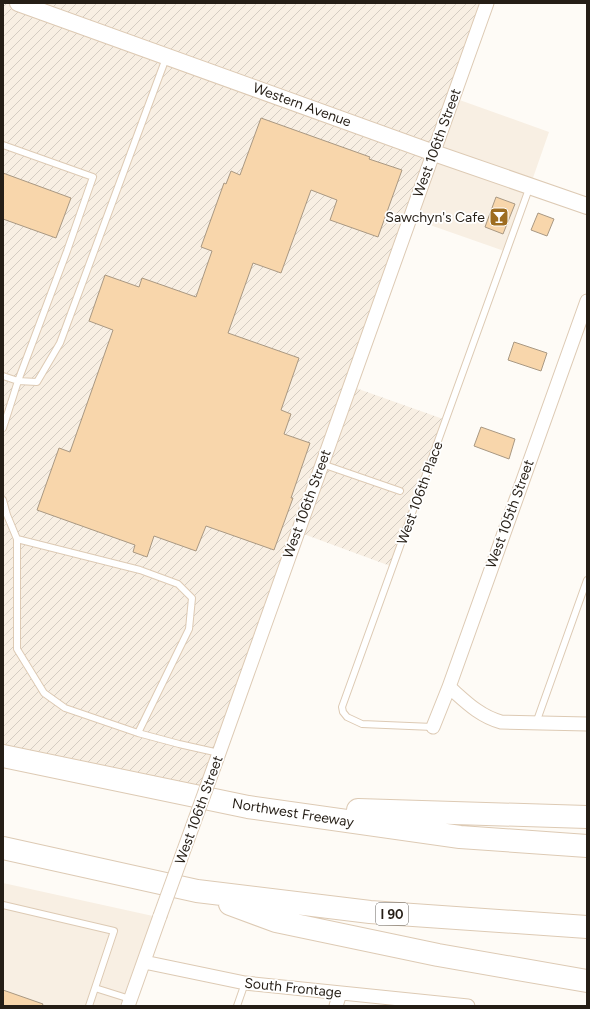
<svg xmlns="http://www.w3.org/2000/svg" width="590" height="1009" font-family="Figtree,sans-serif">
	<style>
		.built { fill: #f8efe3 }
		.industrial { fill: url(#industrial-furrows) }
		.building { fill: #f8d6ab; stroke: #a99882 }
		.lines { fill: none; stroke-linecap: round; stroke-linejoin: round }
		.service-casing { stroke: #ddcab4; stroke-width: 8 }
		.minor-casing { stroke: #ddcab4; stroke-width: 15 }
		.tertiary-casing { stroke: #ddcab4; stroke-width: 18 }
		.motorway-casing { stroke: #ddcab4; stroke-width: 24 }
		.service { stroke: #fff; stroke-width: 6 }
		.minor { stroke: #fff; stroke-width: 13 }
		.tertiary { stroke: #fff; stroke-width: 16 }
		.motorway { stroke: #fff; stroke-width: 22 }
		.minor-bridge-casing { stroke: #ddcab4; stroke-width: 15; stroke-linecap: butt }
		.minor-bridge { stroke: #fff; stroke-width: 13 }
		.labels { text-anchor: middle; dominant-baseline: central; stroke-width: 3.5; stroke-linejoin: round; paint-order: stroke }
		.shield { fill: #fff; stroke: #66625c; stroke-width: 1 }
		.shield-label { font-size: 13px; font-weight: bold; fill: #251e16 }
		.street-label { font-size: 14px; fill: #251e16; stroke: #fff }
		.poi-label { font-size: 14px; fill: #251e16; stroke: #fff; text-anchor: end }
	</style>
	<defs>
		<pattern id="industrial-furrows" width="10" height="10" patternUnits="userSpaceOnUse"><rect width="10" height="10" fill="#f8efe3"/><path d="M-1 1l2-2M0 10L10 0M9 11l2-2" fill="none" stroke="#d4ccc2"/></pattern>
	</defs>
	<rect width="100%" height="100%" fill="#fefbf6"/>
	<path class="built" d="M454,98L549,132L507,252L410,218Z
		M3,883L153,916L120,1006H3Z"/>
	<path class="industrial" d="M3,3H487L350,386L446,420L393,567L298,532L205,794L3,754Z"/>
	<path class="building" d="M261,118L370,157L369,159L402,170L378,237L330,220L337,200L311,190L281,273L253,263L228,333L299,358L281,410L291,414L284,434L310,443L291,498H293L274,550L206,526L196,551L154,536L147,557L133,552L135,545L37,510L59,448L70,452L113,330L89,321L105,275L139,287L142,278L196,297L212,251L201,247L224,183L226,184L231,171L240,175Z
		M3,173L71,198L56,238L3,219Z
		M496,197L515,204L503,234L485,227Z
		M538,213L554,219L547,236L531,230Z
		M514,342L547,353L541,371L508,360Z
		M481,427L515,439L509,459L474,446Z
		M3,990L43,1004L42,1006H3Z"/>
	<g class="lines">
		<g class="service-casing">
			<path id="service" d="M3,145L93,177L67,251L18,381L3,376
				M3,428L18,381L37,382L60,343L166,58
				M322,464L400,491
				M3,500L7,515L17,539V649L44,693L65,708L138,733L179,744L219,753
				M17,539L140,570L178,584L192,598L189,629L138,733
				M536,723L587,580
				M433,727L362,724L347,717L343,712L342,707L530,186
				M3,905L114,931L95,988L130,999
				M89,1006L95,988
				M237,1006L245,983"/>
		</g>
		<g class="minor-casing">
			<path id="minor" d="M449,687C465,701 479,716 501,722L587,724
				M433,727L449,687L587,301
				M214,767L487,3
				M144,962L245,983L468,1006
				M128,1006L160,916
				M336,1006L340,993"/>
		</g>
		<g class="tertiary-casing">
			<path id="tertiary" d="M18,3L434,153L587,206"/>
		</g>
		<g class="motorway-casing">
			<path id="motorway" d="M3,756L248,807L460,837L587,846
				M358,810L587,817
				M3,848L197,891L370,912L587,927
				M230,904L276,921L438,955L587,981"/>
		</g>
		<use href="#service" class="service"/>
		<use href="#minor" class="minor"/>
		<use href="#tertiary" class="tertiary"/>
		<use href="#motorway" class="motorway"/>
		<g class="minor-bridge-casing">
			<path id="minor-bridge" d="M160,916L214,767"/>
		</g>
		<use href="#minor-bridge" class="minor-bridge"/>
	</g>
	<defs>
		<g id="bar-square" transform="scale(1)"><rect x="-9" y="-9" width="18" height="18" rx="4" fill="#9e6d21" stroke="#fff"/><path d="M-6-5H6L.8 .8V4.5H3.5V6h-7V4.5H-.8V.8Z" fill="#fff"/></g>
	</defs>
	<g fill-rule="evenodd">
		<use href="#bar-square" x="499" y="217"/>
	</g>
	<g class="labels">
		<rect class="shield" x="376" y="903" width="32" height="22" rx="3"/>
		<g class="shield-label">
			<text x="392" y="914">I 90</text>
		</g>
		<g class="street-label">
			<text transform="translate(302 105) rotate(20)">Western Avenue</text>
			<text transform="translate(437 143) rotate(-70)">West 106th Street</text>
			<text transform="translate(420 493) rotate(-70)">West 106th Place</text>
			<text transform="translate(307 504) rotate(-70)">West 106th Street</text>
			<text transform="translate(510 514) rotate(-70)">West 105th Street</text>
			<text transform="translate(199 810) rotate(-70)">West 106th Street</text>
			<text transform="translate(293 813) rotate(9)">Northwest Freeway</text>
			<text transform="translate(293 988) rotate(6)">South Frontage</text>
		</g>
		<g class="poi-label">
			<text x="485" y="217">Sawchyn's Cafe</text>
		</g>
	</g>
	<rect width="590" height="1009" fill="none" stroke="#251e16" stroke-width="8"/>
</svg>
